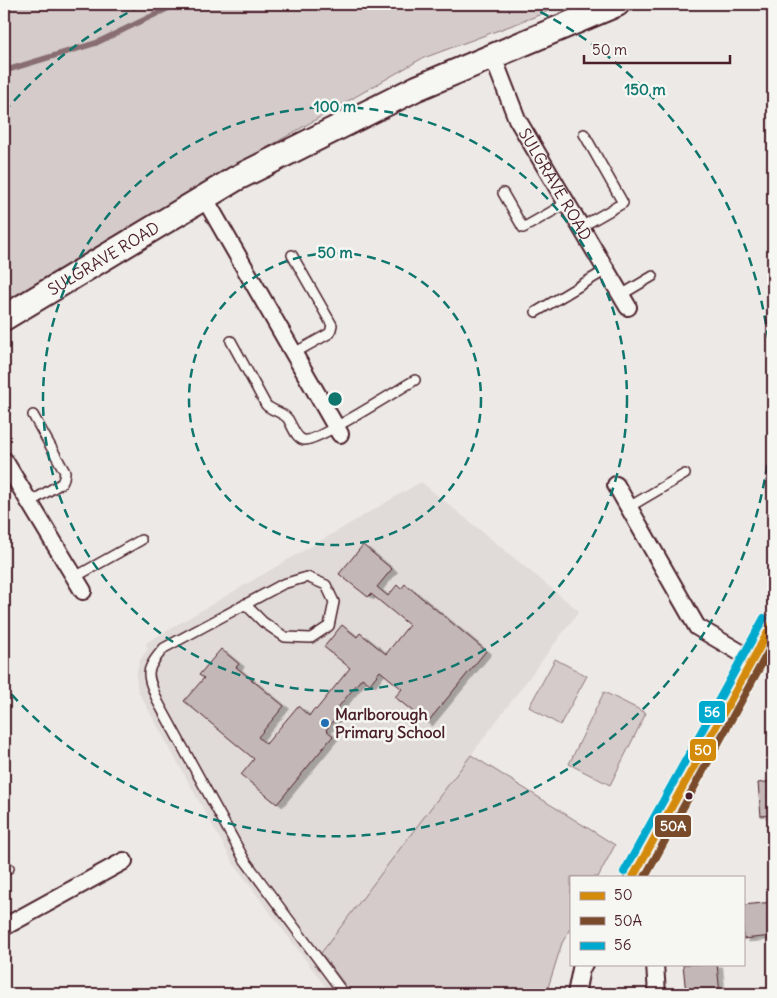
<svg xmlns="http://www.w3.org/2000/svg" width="777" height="998" font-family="Delius,sans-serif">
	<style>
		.built { fill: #e0dad8 }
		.green { fill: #d4cbca; stroke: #8f757a }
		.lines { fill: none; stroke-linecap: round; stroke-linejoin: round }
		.stream { stroke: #886e73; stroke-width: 5.5 }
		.building { fill: #c4b7b7; stroke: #4a1f2b; filter: url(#shadow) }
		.lane-casing { stroke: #4a1f2b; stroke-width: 12 }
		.street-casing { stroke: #4a1f2b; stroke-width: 20 }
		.secondary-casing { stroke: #4a1f2b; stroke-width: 28 }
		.lane { stroke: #f6f6f2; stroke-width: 9 }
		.street { stroke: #f6f6f2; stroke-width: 16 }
		.secondary { stroke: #f6f6f2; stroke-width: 24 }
		.bus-1-casing { stroke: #f6f6f2; stroke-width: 11 }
		.bus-2-casing { stroke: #f6f6f2; stroke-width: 11 }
		.bus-3-casing { stroke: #f6f6f2; stroke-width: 11 }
		.bus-1 { stroke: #d48b09; stroke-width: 8 }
		.bus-2 { stroke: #7a4b2a; stroke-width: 8 }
		.bus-3 { stroke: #00a9ce; stroke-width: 8 }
		.ring { fill: none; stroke: #0f766e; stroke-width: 2.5; stroke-dasharray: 9 6 }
		.poi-dot { fill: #1f6fb2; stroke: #f6f6f2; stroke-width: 2 }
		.bus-dot { fill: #4a1f2b; stroke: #f6f6f2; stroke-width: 2 }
		.labels { text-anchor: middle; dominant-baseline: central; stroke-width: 5; stroke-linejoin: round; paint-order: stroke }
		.street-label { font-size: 16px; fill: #4a1f2b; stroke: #f6f6f2 }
		.poi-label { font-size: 16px; font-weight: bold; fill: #4a1f2b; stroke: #f6f6f2; text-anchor: start }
		.centre { fill: #0f766e; stroke: #f6f6f2; stroke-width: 2.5 }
		.ring-label { font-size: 15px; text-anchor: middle; font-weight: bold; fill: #0f766e; stroke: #f6f6f2; stroke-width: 5; stroke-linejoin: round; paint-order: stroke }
		.line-badge { stroke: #f6f6f2; stroke-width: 2 }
		.badge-label { font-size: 14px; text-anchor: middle; font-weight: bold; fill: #fff }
	</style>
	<defs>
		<filter id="shadow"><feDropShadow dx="5.5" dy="3" stdDeviation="0" flood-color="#0004"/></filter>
	</defs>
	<rect width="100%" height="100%" fill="#ece9e6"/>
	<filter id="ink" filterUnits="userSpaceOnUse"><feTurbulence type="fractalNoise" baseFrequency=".02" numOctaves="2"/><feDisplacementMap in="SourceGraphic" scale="10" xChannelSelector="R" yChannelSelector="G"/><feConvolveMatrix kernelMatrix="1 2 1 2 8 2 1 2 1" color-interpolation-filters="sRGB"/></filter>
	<g filter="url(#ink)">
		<path class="built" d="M421,482L579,611L471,755L615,845L598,877H571V927L562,943L546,994H331L234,864L138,691L136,675L140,660L148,649L146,643Z"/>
		<path class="green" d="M4,4H565L534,17L421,59L136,223L4,302Z
			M555,659L587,676L560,725L529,707Z
			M604,692L646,713L610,785L569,764Z
			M471,755L615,845L598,877H571V927L562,943L546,994H352L321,953Z"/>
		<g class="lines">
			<path class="stream" d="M4,71L96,43L177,4"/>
		</g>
		<path class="building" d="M363,545L392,569L377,587L388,596L397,585L401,589L405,584L486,651L427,723L395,697L402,689L380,671L370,684L362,678L336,710L339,713L326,730L333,736L277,804L241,775L254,759L184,701L204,678L199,675L221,649L239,664L236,667L284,706L258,737L266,744L298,706L309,716L314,709L316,710L350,668L324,647L342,625L357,637L360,633L386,654L409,625L371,594L368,597L339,574Z
			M773,781V815L761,816L758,783Z
			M773,902V936L743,939V905Z
			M683,964H717L720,994H686Z"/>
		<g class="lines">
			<g class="lane-casing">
				<path id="lane" d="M503,193L523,228L567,203
					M581,227L623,203L584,134
					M292,255L332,325L330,333L294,353
					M621,295L653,276
					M536,312L606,270
					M231,341L266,405C272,411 283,412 288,419C292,425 296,439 304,440C315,443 399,389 415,380
					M30,502L62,483L64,478L65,472L33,415
					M629,507L685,474
					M75,577L141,540
					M245,604L263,622L285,637L311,638L329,626L334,602L326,585L307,577L283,584L164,648C143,672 147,674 158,702L244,859L344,994
					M4,870L9,868"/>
			</g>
			<g class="street-casing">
				<g id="street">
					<path id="s1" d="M493,57L517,119L628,307"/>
					<path d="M204,197L340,434"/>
					<path d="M4,460L83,591"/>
					<path d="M616,485L697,627L753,660"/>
					<path d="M633,877L773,623"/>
					<path d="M4,927L124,861"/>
					<path d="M655,964L657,994"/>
					<path d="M576,994L581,969L584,964"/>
				</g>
			</g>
			<g class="secondary-casing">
				<g id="secondary">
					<path id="s2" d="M4,318L235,179L417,88L617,4"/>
				</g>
			</g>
			<use href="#lane" class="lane"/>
			<use href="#street" class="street"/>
			<use href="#secondary" class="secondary"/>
			<g class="bus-1-casing">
				<path id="bus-1" d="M633,877L773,623"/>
			</g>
			<g class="bus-2-casing">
				<path id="bus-2" d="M645,877L773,643"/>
			</g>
			<g class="bus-3-casing">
				<path id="bus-3" d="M624,872L764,618"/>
			</g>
			<use href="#bus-1" class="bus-1"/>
			<use href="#bus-2" class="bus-2"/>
			<use href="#bus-3" class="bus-3"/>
		</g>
	</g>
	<g class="ring">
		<circle cx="335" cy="399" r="146"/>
		<circle cx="335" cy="399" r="292"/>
		<path d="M4 112A438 438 0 0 1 143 5M527 5A438 438 0 1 1 4 686"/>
	</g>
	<circle class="poi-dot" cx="325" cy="723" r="5"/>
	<circle class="bus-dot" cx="689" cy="796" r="4.5"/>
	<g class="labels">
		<g class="street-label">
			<text stroke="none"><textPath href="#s1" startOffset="142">SULGRAVE ROAD</textPath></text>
			<text stroke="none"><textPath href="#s2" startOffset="116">SULGRAVE ROAD</textPath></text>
		</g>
		<g class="poi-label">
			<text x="335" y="714">Marlborough<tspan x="335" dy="18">Primary School</tspan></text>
		</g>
	</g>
	<circle cx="335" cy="399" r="8" class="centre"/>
	<g class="ring-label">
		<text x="645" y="95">150 m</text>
		<text x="335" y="112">100 m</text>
		<text x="335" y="258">50 m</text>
	</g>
	<g class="line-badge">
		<rect x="698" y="700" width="28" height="24" rx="5" fill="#00a9ce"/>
		<rect x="689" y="738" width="28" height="24" rx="5" fill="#d48b09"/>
		<rect x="654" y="814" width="38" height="24" rx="5" fill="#7a4b2a"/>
	</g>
	<g class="badge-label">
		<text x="712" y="717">56</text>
		<text x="703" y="755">50</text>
		<text x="673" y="831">50A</text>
	</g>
	<rect width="777" height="998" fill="none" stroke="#f6f6f2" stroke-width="20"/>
	<rect x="10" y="10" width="757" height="978" fill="none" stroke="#4a1f2b" stroke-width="2" filter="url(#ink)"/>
	<rect x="570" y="876" width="175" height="90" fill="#f6f6f2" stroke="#b1a0a2"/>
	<rect x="580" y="892" width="25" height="8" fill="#d48b09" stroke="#b1a0a2"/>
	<text x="614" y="900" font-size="15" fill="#4a1f2b">50</text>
	<rect x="580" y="917" width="25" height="8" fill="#7a4b2a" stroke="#b1a0a2"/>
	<text x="614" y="926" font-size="15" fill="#4a1f2b">50A</text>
	<rect x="580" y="942" width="25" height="8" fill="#00a9ce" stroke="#b1a0a2"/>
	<text x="614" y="950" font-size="15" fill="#4a1f2b">56</text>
	<path d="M584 55v8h146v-8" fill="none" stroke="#4a1f2b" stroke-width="2.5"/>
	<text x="592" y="55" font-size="15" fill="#4a1f2b" stroke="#f6f6f2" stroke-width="4" paint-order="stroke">50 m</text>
</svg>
